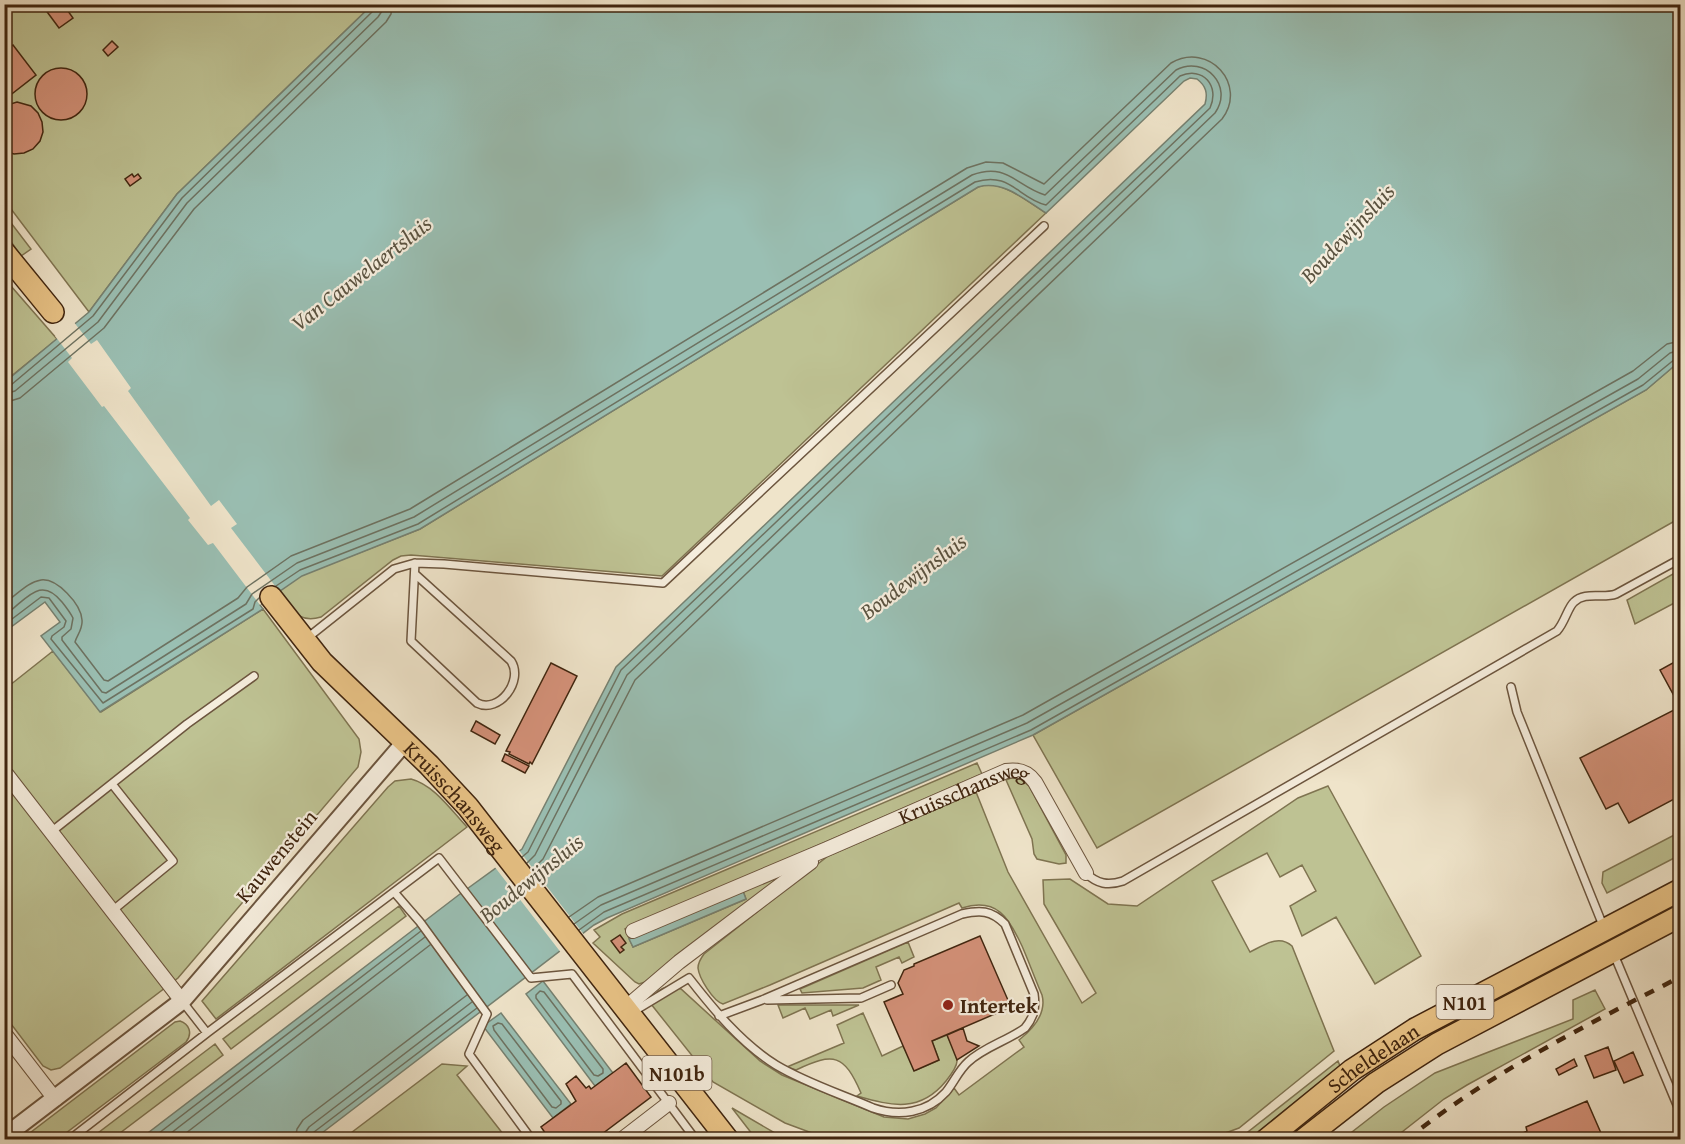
<svg xmlns="http://www.w3.org/2000/svg" width="1685" height="1144" font-family="'Gentium Book Plus',serif">
	<style>
		.green { fill: #bec293; stroke: #7f7451; stroke-width: 1.5 }
		.water { fill: #9abfb3; stroke: #768171; stroke-width: 1.5 }
		.pier { fill: #efe4ca }
		.lines { fill: none; stroke-linecap: round; stroke-linejoin: round }
		.shore { stroke: #6d7261; stroke-width: 1.5 }
		.building { fill: #d49179; stroke: #40250f; stroke-width: 1.5 }
		.service-casing { stroke: #6c553e; stroke-width: 10 }
		.minor-casing { stroke: #6c553e; stroke-width: 16 }
		.tertiary-casing { stroke: #6c553e; stroke-width: 20 }
		.primary-casing { stroke: #40250f; stroke-width: 24 }
		.service { stroke: #f5eddd; stroke-width: 7 }
		.minor { stroke: #f5eddd; stroke-width: 14 }
		.tertiary { stroke: #f5eddd; stroke-width: 16 }
		.primary { stroke: #e8c285; stroke-width: 21 }
		.rail { stroke: #40250f; stroke-width: 4.5; stroke-dasharray: 10 10; stroke-linecap: butt }
		.poi-dot { fill: #8f2418; stroke: #f5eddd; stroke-width: 2 }
		.labels { text-anchor: middle; dominant-baseline: central; stroke-width: 4.5; stroke-linejoin: round; paint-order: stroke }
		.shield { fill: #f5eddd; stroke: #76614d; stroke-width: 1.5 }
		.shield-label { font-size: 20px; font-weight: bold; fill: #40250f }
		.street-label { font-size: 21px; fill: #40250f; stroke: #f5eddd }
		.poi-label { font-size: 21px; font-weight: bold; fill: #40250f; stroke: #f5eddd; text-anchor: start }
		.water-label { font-size: 22px; font-style: italic; fill: #5b5340; stroke: #f5eddd }
	</style>
	<rect width="100%" height="100%" fill="#efe4ca"/>
	<filter id="stains"><feTurbulence type="fractalNoise" baseFrequency=".00333" numOctaves="4"/><feColorMatrix values="0 0 0 0 .2 0 0 0 0 .09 0 0 0 0 .02 0 0 0 .5 -.17"/></filter>
	<radialGradient id="worn" r=".72"><stop offset=".6" stop-color="#630" stop-opacity="0"/><stop offset="1" stop-color="#630" stop-opacity=".3"/></radialGradient>
	<path class="green" d="M4,5H372L177,194L89,312L5,201Z
		M988,184C1009,186 1028,202 1046,213L662,576L411,555L401,556L393,560L321,617C297,624 292,608 278,592L302,575L420,529L978,187Z
		M5,215L31,249L21,256L5,233Z
		M4,278L57,339L4,382Z
		M1680,361V518L1097,848L1033,735L1646,390Z
		M1680,570V600L1635,624L1627,600Z
		M263,609L359,739L361,752L358,767L178,978L60,1068L51,1070L43,1066L5,1016V689L53,651L101,712Z
		M977,763L982,774L625,929L633,947L746,899L743,891L773,878L774,882L645,982L639,984L635,982L593,943L600,937L594,930L622,914Z
		M1011,778H1019L1029,786L1066,855V863L1059,864L1037,859L1034,854L1032,839L1006,780Z
		M411,779C434,785 451,810 467,827L216,1019L202,1001L388,787L395,781Z
		M1328,786L1421,956L1375,984L1336,917L1302,936L1290,906L1316,891L1302,865L1280,877L1267,853L1212,881L1250,952C1264,945 1279,934 1292,946L1334,1051L1239,1128L1209,1139H828L785,1123L713,1082L651,1004C654,989 668,983 681,989L760,1061L782,1075L884,1117L908,1119L925,1114L936,1108L954,1088L959,1095L1024,1047L1019,1040C1033,1029 1047,1014 1042,995C1035,979 1029,962 1022,946C1009,918 997,897 962,908L959,903L770,985L723,1004C713,1001 699,978 698,968C698,963 701,958 704,954L828,856L976,792L1008,872L1082,1003L1096,993L1044,904L1043,880L1070,879L1108,904L1137,906L1298,798Z
		M1680,832V855L1607,893L1602,883L1603,872Z
		M399,906L406,916L231,1049L223,1039Z
		M908,942L914,957L902,963L899,957L876,967L881,980L863,988L802,993L800,989Z
		M1595,990L1605,1009L1467,1085L1444,1099L1393,1139H1343L1384,1107L1435,1073L1573,1019V1000Z
		M778,1005H859L833,1016L831,1010L810,1019L805,1008L783,1018Z
		M863,1013L882,1056L903,1046L916,1070L939,1060L932,1041L947,1035C950,1042 957,1053 957,1061C957,1067 950,1076 946,1081C920,1113 892,1106 857,1096L861,1093C844,1054 834,1052 796,1070L787,1067L844,1043L837,1025Z
		M180,1021C189,1024 193,1033 186,1042L58,1139H22L175,1022Z
		M215,1044L223,1055L112,1139H90Z
		M1338,1061L1340,1066L1249,1139H1239Z
		M442,1064L467,1066L457,1075L507,1139H343Z
		M732,1108L780,1136L788,1139H756Z"/>
	<path class="water" d="M372,5H1680V361L1646,390L1033,735L607,918L594,925L314,1139H140L460,894L522,849L616,667L1205,104C1208,93 1206,86 1197,79L1190,78L1184,81L1046,213C1025,200 1004,180 978,187L420,529L302,576L260,605L263,609L100,712L41,636L60,622L45,602L11,627L10,624L5,628V382L89,312L177,194Z
		M743,891L746,899L633,947L629,939Z
		M543,981L613,1073L595,1086L526,994Z
		M501,1013L571,1104L553,1118L483,1026Z"/>
	<path class="pier" d="M73,321L91,344L97,340L131,388L128,391L211,506L219,500L237,524L231,528L279,591L260,605L213,543L208,545L188,520L190,518L104,406L102,407L68,362L72,358L55,336Z
		M518,849L585,936L562,954L494,866Z"/>
	<g class="lines">
		<path class="shore" d="M4,386L11,385L93,316L182,198L373,11L375,4
			M4,394L15,391L98,322L187,203L378,17L382,11L383,4
			M4,403L20,398L104,328L194,209L386,22L391,14L392,4
			M276,586L300,570L418,524L975,182C1010,171 1018,198 1046,205L1180,76C1203,66 1220,86 1210,108L621,670L528,852L522,857
			M4,603C16,596 27,582 41,580C57,578 81,604 82,620C83,629 77,635 75,642L104,680L108,681L238,598L247,587L291,556L410,509L967,168L986,162L1003,163L1044,184L1171,63C1209,41 1248,85 1222,119L635,680L543,859L532,870
			M4,612L10,611C29,596 42,577 62,602C66,607 70,612 73,618L71,629L62,637V640L102,692L106,693L246,604L252,594L297,563L414,517L972,175C1007,162 1016,186 1045,195L1176,70C1205,55 1234,86 1215,113L627,675L535,855L527,863
			M4,621L12,619L41,597L49,598L66,621L64,627L52,636L51,639L103,703L253,609L255,602L259,598
			M569,917L598,897L1023,715L1633,371L1667,344L1680,341
			M574,924L601,905L1027,723L1638,379L1670,353L1680,350
			M579,930L604,912L1031,730L1643,385L1675,359L1680,357
			M540,991L544,992L603,1069V1073L598,1076L594,1075L536,998V995Z
			M498,1023L502,1024L561,1101V1104L556,1108L552,1107L494,1030L493,1026Z
			M150,1140L421,931
			M162,1140L425,937
			M177,1140L430,945
			M295,1140L297,1129L303,1120L467,995
			M304,1140L305,1133L309,1127L472,1002
			M312,1140L314,1132L477,1008"/>
	</g>
	<path class="building" d="M51,4H63L73,18L59,28L45,9Z
		M112,41L118,47L108,56L103,50Z
		M13,45L36,75L4,100V51Z
		M35 94a26 26 0 1 1 52 0a26 26 0 1 1-52 0Z
		M17,102L31,106L38,113L42,122L43,132L40,141L33,149L24,153L14,154L4,151V106Z
		M132,174L134,177L138,174L141,178L130,186L125,179Z
		M1680,659V787L1677,788L1680,796L1629,823L1618,803L1606,809L1580,758L1680,707L1660,670Z
		M551,663L577,676L532,764L530,762L529,764L509,754L510,752L506,751Z
		M476,721L500,735L495,744L471,731Z
		M505,754L529,766L525,773L502,761Z
		M620,935L626,943L621,947L624,950L620,953L611,941Z
		M980,936L1011,1007L932,1041L939,1060L914,1071L884,1002L903,994L898,983L904,970L914,966V964Z
		M963,1028L967,1041L979,1046L957,1060L947,1035Z
		M1608,1047L1616,1070L1594,1078L1585,1056Z
		M1633,1052L1643,1075L1624,1083L1614,1061Z
		M1574,1059L1577,1066L1559,1075L1556,1069Z
		M626,1063L651,1097L594,1140H550L541,1127L576,1101L566,1084L576,1076L586,1088L589,1086L591,1089Z
		M1587,1101L1604,1140H1508L1527,1131L1526,1127Z"/>
	<g class="lines">
		<g class="service-casing">
			<path id="service" d="M415,574L511,661C524,681 499,714 477,703L411,641L415,563
				M306,639L394,569L415,563L444,564L663,583L1044,226
				M1511,687L1517,712L1604,928
				M112,784L173,861L112,911
				M51,832L187,724L254,676
				M1086,873C1097,884 1108,886 1123,881L1557,631C1565,622 1568,607 1574,602C1585,591 1603,599 1616,594L1680,559
				M394,892L420,922L487,1014L469,1054L532,1140
				M1613,952L1680,1112
				M767,1000L861,998L891,985
				M182,1001L207,1033L439,858L531,978L572,974L696,1140
				M631,1013L689,978C714,1010 741,1043 776,1065C806,1083 841,1094 873,1108C899,1117 927,1113 946,1092C954,1082 959,1070 968,1062C984,1047 1007,1041 1025,1028C1034,1017 1036,1008 1034,994L1005,924C991,910 980,910 962,914L762,1000L719,1016
				M69,1140L207,1033"/>
		</g>
		<g class="minor-casing">
			<g id="minor">
				<path d="M4,662V671"/>
				<path d="M7,775L182,1001"/>
				<path id="s1" d="M633,931L827,849L1006,771C1018,769 1027,771 1035,782L1086,873"/>
				<path d="M624,1009L679,962L811,862"/>
				<path d="M4,1033L55,1099"/>
				<path d="M621,1140L669,1103"/>
			</g>
		</g>
		<g class="tertiary-casing">
			<path id="tertiary" d="M4,1137L182,1001L405,742"/>
		</g>
		<g class="primary-casing">
			<g id="primary">
				<path d="M4,252L53,312"/>
				<path id="s2" d="M271,597L322,662L429,765L468,807L728,1140"/>
				<path id="s3" d="M1266,1140L1352,1070L1415,1029L1680,890"/>
				<path d="M1303,1140L1376,1083L1437,1044L1680,916"/>
			</g>
		</g>
		<use href="#service" class="service"/>
		<use href="#minor" class="minor"/>
		<use href="#tertiary" class="tertiary"/>
		<use href="#primary" class="primary"/>
		<path class="rail" d="M1406,1140C1490,1073 1585,1026 1680,977"/>
	</g>
	<circle class="poi-dot" cx="948" cy="1005" r="6"/>
	<g class="labels">
		<g class="shield">
			<rect x="1436.5" y="985" width="57" height="34" rx="4.5"/>
			<rect x="642.5" y="1056" width="69" height="34" rx="4.5"/>
		</g>
		<g class="shield-label">
			<text x="1465" y="1002">N101</text>
			<text x="677" y="1073">N101b</text>
		</g>
		<g class="street-label">
			<text stroke="none"><textPath href="#s2" startOffset="272">Kruisschansweg</textPath></text>
			<text stroke="none"><textPath href="#s1" startOffset="360">Kruisschansweg</textPath></text>
			<text transform="translate(276 856) rotate(-50)">Kauwenstein</text>
			<text stroke="none"><textPath href="#s3" startOffset="135">Scheldelaan</textPath></text>
		</g>
		<g class="poi-label">
			<text x="960" y="1005">Intertek</text>
		</g>
		<g class="water-label">
			<text transform="translate(1347 233) rotate(-47)">Boudewijnsluis</text>
			<text transform="translate(361 273) rotate(-38)">Van Cauwelaertsluis</text>
			<text transform="translate(913 576) rotate(-37)">Boudewijnsluis</text>
			<text transform="translate(531 878) rotate(-39)">Boudewijnsluis</text>
		</g>
	</g>
	<rect width="1685" height="1144" fill="none" stroke="#efe4ca" stroke-width="24"/>
	<rect x="6" y="6" width="1673" height="1132" fill="none" stroke="#40250f" stroke-width="3"/>
	<rect x="12" y="12" width="1661" height="1120" fill="none" stroke="#40250f" stroke-width="1.5"/>
	<rect width="100%" height="100%" filter="url(#stains)"/>
	<rect width="100%" height="100%" fill="url(#worn)"/>
</svg>
